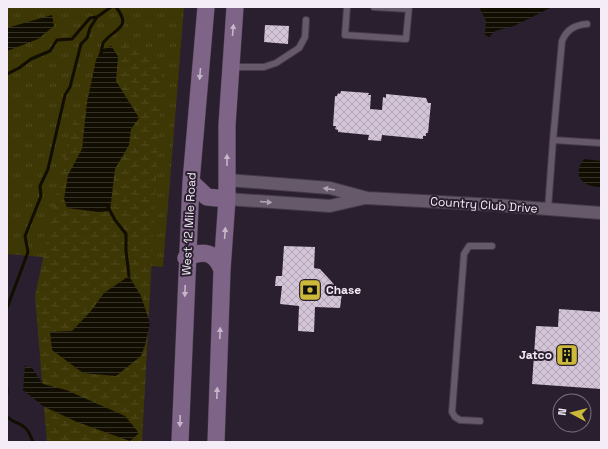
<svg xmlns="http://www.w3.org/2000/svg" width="608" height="449" font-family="'Space Grotesk',sans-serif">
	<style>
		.grass { fill: url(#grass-tufts) }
		.wetland { fill: url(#wetland-marsh) }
		.water { fill: url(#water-rules) }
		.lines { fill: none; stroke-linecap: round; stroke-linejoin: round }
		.stream { stroke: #110d00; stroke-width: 3 }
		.building { fill: url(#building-cross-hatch) }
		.lane-casing { stroke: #443b48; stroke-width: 8 }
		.street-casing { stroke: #443b48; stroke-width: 14 }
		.secondary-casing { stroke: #443b48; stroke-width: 18 }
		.lane { stroke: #66596a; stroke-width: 6 }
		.street { stroke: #66596a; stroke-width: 12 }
		.secondary { stroke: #7e6486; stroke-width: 17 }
		.oneway { fill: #c5b6ca }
		.oneway2 { fill: #ada3b0 }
		.labels { text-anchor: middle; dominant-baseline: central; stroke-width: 4; stroke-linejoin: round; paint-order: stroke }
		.street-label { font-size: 12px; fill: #f4edf7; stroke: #2a1f2e }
		.poi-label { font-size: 12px; font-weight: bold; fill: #f4edf7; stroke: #2a1f2e; text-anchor: start }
	</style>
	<defs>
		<pattern id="grass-tufts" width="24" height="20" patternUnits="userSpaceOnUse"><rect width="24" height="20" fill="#3d3605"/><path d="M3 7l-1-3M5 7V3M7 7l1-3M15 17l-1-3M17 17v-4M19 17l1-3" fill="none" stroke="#504a1e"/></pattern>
		<pattern id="wetland-marsh" width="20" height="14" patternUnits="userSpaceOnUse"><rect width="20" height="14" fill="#3d3605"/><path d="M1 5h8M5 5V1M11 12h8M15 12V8" fill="none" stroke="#504a1e"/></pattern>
		<pattern id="water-rules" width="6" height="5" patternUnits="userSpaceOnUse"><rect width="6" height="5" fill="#110d00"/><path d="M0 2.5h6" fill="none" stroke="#343126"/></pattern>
		<pattern id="building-cross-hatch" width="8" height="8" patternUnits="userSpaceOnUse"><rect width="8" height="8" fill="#d3c4d8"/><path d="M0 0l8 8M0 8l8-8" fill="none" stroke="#b0a5b4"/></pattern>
	</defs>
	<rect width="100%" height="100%" fill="#2a1f2e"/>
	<path class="grass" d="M7,7H184L163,267L7,254Z"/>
	<path class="wetland" d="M123,42L162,69L142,442H47L35,296L71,126Z"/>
	<path class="water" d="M479,7H552L514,26L495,31L489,37L485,35L486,21Z
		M52,15L54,26L38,39L7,51V28Z
		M111,46L118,56L116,81L139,118L131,129L129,145L115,169L110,211L99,212L67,208L64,199L68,175L82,149L87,102L96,60L101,50Z
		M584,159L601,161V187C583,187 571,176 584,159Z
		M129,276L141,296L150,323L145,345L141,356L116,376L83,373L52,350L50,332L72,331L91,311L104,293Z
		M25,366L32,368L43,384L66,390L125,416L139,433L130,441L77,422L43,406L23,390Z"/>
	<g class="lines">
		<path class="stream" d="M101,53L103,43C114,28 133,29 116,7
			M7,74L19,68L31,59L50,51L57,40L72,39L90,18L97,17L111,7
			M108,207L115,220L126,234V251L129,276
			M7,308L28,252L25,236L41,196L40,186L48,169L65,95L70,87L81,44L87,38L90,28L97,17
			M7,387V393
			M7,416C12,423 19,422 24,427C29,430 31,437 33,442"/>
	</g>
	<path class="building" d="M265,25L289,26L288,44L264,42Z
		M341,91L369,93L368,95H371L370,109L382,110L383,97L386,98V94L426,98L428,103H431L428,133H426V136H423V139L382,135L381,141L368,140L369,135L338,132V130L335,129L336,126H333L335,96H337L338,93L340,94Z
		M284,246L315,247L314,268L320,269L342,293L340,308L315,307L314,332L298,331L299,306L280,304L282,286H275L276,276H282Z
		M559,309L601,312V389L532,384L536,326L558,327Z"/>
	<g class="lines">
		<g class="lane-casing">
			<path id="lane" d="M347,7L345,35L406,39L409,7
				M374,7L408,9
				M232,67H264L276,63L299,48L305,37L306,20
				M553,140L562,41C567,29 575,25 587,24
				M548,209L553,140L601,143
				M480,421L460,420L455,417L452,412L464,254L469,246H492"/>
		</g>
		<g class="street-casing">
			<path id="street" d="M227,180L330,188L367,198L495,205L601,213
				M227,199L330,206L365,198"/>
		</g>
		<g class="secondary-casing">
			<path id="secondary" d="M191,182L207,197L227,199
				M186,258C203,250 215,251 222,270
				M180,442L191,182L206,7
				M216,442L222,270L227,199V125L235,7"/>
		</g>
		<use href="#lane" class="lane"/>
		<use href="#street" class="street"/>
		<use href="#secondary" class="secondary"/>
	</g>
	<defs><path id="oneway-solid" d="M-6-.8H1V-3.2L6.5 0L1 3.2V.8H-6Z"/></defs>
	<g class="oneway">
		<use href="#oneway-solid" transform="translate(233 30) rotate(-85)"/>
		<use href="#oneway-solid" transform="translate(200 74) rotate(95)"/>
		<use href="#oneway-solid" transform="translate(227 160) rotate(-90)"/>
		<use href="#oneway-solid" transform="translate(225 233) rotate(-86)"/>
		<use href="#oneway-solid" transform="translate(185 291) rotate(92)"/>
		<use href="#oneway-solid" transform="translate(220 333) rotate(-88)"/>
		<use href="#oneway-solid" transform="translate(217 393) rotate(-88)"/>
		<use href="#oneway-solid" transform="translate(180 421) rotate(92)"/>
	</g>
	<g class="oneway2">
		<use href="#oneway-solid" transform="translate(329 189) rotate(-171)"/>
		<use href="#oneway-solid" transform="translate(266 202) rotate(4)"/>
	</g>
	<defs>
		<g id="bank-square" transform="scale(1.15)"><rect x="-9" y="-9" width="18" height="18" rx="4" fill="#ccb939" stroke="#2a1f2e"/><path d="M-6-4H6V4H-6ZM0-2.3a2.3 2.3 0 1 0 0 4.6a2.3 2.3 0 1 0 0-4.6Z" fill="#111"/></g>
		<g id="building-square" transform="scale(1.15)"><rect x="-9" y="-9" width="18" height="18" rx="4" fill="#ccb939" stroke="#2a1f2e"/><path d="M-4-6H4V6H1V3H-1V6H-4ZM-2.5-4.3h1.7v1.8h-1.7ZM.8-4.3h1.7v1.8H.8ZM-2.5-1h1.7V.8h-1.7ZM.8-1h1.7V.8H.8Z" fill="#111"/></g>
	</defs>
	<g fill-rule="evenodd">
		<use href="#bank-square" x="310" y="290"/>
		<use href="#building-square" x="567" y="355"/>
	</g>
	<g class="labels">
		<g class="street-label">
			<text transform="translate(484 205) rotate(4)">Country Club Drive</text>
			<text transform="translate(189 224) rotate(-87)">West 12 Mile Road</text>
		</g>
		<g class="poi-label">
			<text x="326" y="290">Chase</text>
			<text x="552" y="355" text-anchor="end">Jatco</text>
		</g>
	</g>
	<rect width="608" height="449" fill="none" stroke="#f4edf7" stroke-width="16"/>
	<g transform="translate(572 413) rotate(277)"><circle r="19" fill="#2a1f2e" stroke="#7b717e"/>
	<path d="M0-3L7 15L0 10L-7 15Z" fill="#ccb939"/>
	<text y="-6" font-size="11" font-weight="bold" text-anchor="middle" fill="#f4edf7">N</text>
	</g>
</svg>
